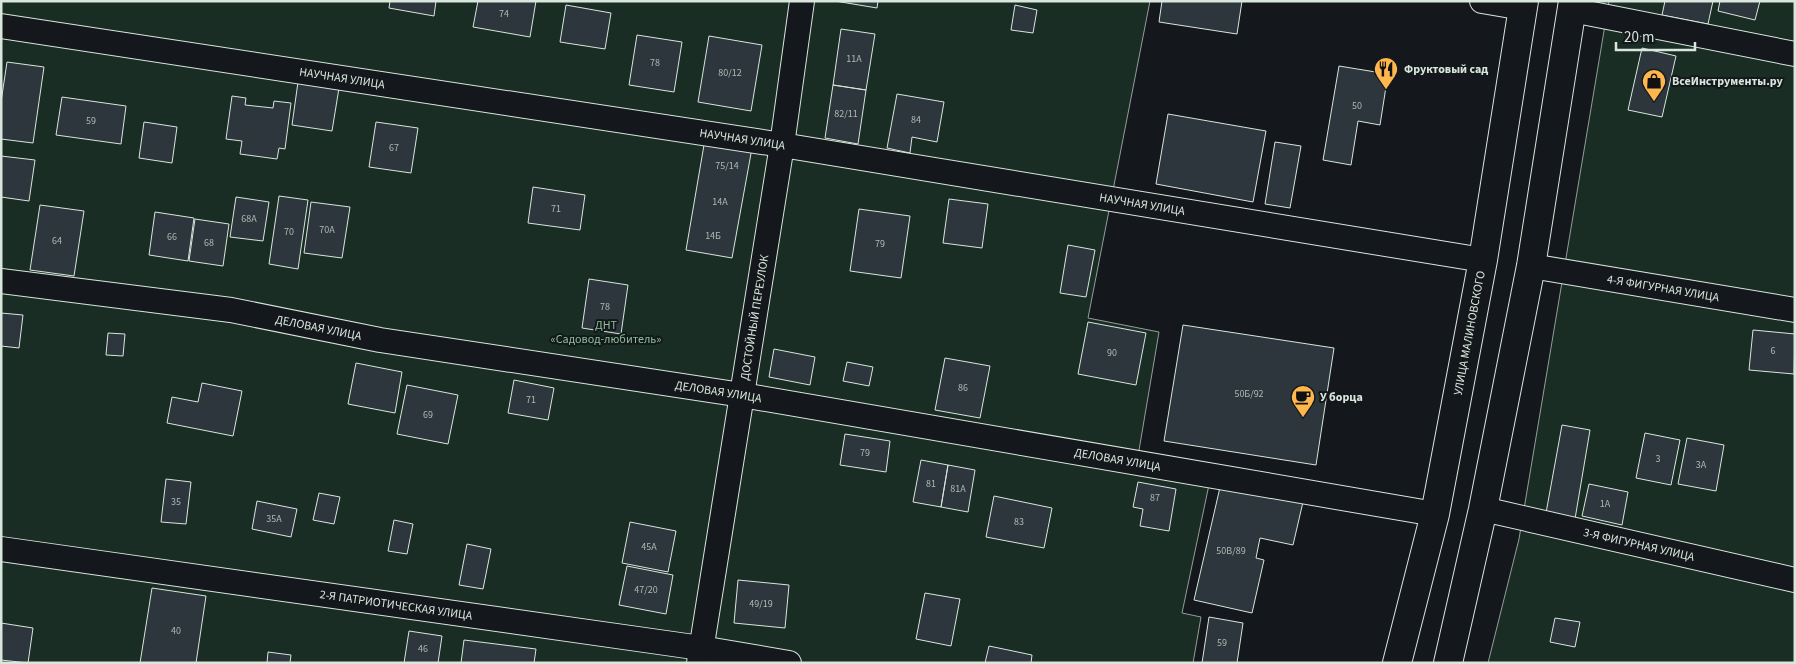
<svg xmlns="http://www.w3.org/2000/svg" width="1796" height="664" font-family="'Source Sans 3',sans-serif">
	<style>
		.green { fill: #1a2d24; stroke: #939e99 }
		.building { fill: #2c363c; stroke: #d8e6dc }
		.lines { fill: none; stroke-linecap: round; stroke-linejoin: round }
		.street-casing { stroke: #d8e6dc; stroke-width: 26 }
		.highway-casing { stroke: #d8e6dc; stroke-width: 30 }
		.street { stroke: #14181c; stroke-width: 24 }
		.highway { stroke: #14181c; stroke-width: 28 }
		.labels { text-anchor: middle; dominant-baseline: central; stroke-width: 4; stroke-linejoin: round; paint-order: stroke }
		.number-label { font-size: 10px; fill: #adbab4 }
		.poi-label { font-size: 12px; font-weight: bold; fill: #d8e6dc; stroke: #14181c; text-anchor: start }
		.street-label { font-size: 12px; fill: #d8e6dc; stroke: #14181c }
		.park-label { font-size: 12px; fill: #8ac095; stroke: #14181c }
	</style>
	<rect width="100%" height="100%" fill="#14181c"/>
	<path class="green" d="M1,1H1150L1088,318L1159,332L1136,468L1210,480L1182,613L1201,617L1193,663H1Z
		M1609,1H1795V663H1488L1519,539Z"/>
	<path class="building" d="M390,1H436L434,16L389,8Z
		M478,1H536L530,37L473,27Z
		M835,1H878L877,8Z
		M1162,1H1242L1237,34L1159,22Z
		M1665,1H1713L1708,24L1662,15Z
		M1720,1H1760L1755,20L1718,11Z
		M566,5L611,13L605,49L560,42Z
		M1015,5L1037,10L1033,33L1011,30Z
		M841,29L875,34L866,90L833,85Z
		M637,35L682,42L674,92L629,85Z
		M709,36L762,45L751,111L698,102Z
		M1642,48L1676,56L1662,117L1628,110Z
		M7,62L44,67L33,143L1,139V102Z
		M1339,66L1388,74L1380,125L1358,121L1351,165L1323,160Z
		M298,82L339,88L332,131L292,125Z
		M833,85L866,90L858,144L825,138Z
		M897,94L944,102L937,142L912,137L910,153L887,148Z
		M232,96L246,98L245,105L273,108L274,101L291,103L285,149L279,148L277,159L240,154L242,141L226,139Z
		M62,97L126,106L121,144L56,135Z
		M1168,114L1266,131L1253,202L1156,184Z
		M144,122L177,127L172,163L139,158Z
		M376,122L418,128L411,173L369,167Z
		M705,139L752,148L732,258L686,250Z
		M1275,142L1301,146L1290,208L1265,204Z
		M1,156L35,160L29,201L1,197Z
		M533,187L585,195L580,230L528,223Z
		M279,196L308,200L298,269L269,264Z
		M236,197L269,202L263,241L230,237Z
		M949,199L988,204L982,248L943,243Z
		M311,202L350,207L342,258L304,253Z
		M40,205L84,211L74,276L30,270Z
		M859,209L910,216L901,278L850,271Z
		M155,212L194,218L188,261L149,255Z
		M195,219L229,224L223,266L189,261Z
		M1068,245L1095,250L1086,297L1060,293Z
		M589,279L628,285L621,334L582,328Z
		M1,313L23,315L19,348L1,346Z
		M1088,322L1146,333L1136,385L1078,374Z
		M1183,325L1334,348L1316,465L1164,441Z
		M1753,330L1795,334L1794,374L1749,370Z
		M108,333L125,334L123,356L106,355Z
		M774,349L815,357L810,385L769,377Z
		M945,358L990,366L980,418L935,410Z
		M847,362L873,367L869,386L843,381Z
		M356,363L402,372L395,413L348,404Z
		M514,380L554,388L548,420L508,413Z
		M202,383L242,391L233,436L167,423L172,397L198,402Z
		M407,385L458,395L448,444L397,434Z
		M1562,425L1590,430L1575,519L1546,513Z
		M1645,433L1680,440L1671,485L1636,478Z
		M845,434L890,441L886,472L840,465Z
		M1687,438L1724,445L1716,491L1678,484Z
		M921,460L948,465L941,507L913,502Z
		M948,465L975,470L968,512L941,507Z
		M166,479L191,482L186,524L161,522Z
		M1138,482L1176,489L1169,531L1140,526L1143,509L1133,507Z
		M1221,483L1303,502L1293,545L1260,538L1256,558L1264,560L1252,613L1194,600Z
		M1589,484L1628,492L1622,525L1582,516Z
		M319,493L340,497L334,524L313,520Z
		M994,496L1052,508L1044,548L986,537Z
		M257,501L297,509L291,537L252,529Z
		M394,520L413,524L407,554L388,551Z
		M630,522L676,531L668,572L622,563Z
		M467,544L491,549L483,589L459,585Z
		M627,566L673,575L666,614L619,605Z
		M738,580L789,585L785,628L734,623Z
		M152,588L206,596L196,663H140Z
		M925,593L960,599L951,646L916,639Z
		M1209,617L1243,623L1237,663H1202Z
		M1555,618L1580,622L1575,647L1550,642Z
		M1,623L33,628L28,663L1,660Z
		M409,631L442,636L438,663H404Z
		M464,640L536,649L534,663H461Z
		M989,646L1032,655L1031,663H985Z
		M268,652L291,655L290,663H267Z"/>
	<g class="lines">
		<g class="street-casing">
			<g id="street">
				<path d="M1482,1L1523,8"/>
				<path d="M1572,10L1795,54"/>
				<path id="s1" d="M1,26L782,145L1483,260"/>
				<path id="s2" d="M1531,266L1795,310"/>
				<path id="s3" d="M1,281L231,310L380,340L742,395L1435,514"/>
				<path id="s4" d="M1483,509L1795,580"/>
				<path id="s5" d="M1,549L701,648L789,663"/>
				<path id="s6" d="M699,663L782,145L802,1"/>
			</g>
		</g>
		<g class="highway-casing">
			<g id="highway">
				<path id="s7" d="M1397,663L1435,514L1483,260L1524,1"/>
				<path d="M1448,663L1483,509L1531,266L1573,1"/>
			</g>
		</g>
		<use href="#street" class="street"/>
		<use href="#highway" class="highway"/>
	</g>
	<defs>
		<g id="restaurant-pin" transform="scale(1.25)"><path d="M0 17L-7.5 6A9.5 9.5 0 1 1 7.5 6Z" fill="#ffb74d" stroke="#14181c"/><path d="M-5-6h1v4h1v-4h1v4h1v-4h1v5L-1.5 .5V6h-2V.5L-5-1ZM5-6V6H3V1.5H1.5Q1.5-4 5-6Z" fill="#111"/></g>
		<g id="shop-pin" transform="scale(1.25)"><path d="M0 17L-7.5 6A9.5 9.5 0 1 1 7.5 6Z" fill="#ffb74d" stroke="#14181c"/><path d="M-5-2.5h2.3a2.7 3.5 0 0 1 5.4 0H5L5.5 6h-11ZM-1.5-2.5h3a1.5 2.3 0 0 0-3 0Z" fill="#111"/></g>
		<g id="cafe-pin" transform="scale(1.25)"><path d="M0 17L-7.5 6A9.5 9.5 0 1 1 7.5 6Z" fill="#ffb74d" stroke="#14181c"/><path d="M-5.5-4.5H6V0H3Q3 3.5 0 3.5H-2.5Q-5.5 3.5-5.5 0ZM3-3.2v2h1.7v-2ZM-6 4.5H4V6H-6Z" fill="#111"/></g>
	</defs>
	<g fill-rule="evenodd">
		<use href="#restaurant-pin" x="1386" y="69"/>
		<use href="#shop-pin" x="1654" y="81"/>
		<use href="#cafe-pin" x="1303" y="397"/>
	</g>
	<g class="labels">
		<g class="number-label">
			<text x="504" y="14">74</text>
			<text x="854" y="59">11А</text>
			<text x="655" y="63">78</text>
			<text x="730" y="73">80/12</text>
			<text x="1357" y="106">50</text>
			<text x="846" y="114">82/11</text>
			<text x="916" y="120">84</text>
			<text x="91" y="121">59</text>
			<text x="394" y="148">67</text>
			<text x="727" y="166">75/14</text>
			<text x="720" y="202">14А</text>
			<text x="556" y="209">71</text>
			<text x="249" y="219">68А</text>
			<text x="327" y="230">70А</text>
			<text x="289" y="232">70</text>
			<text x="713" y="236">14Б</text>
			<text x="172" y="237">66</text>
			<text x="57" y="241">64</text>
			<text x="209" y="243">68</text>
			<text x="880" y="244">79</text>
			<text x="605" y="307">78</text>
			<text x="1773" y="351">6</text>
			<text x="1112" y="353">90</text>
			<text x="963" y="388">86</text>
			<text x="1249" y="394">50Б/92</text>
			<text x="531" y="400">71</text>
			<text x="428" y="415">69</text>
			<text x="865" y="453">79</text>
			<text x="1658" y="459">3</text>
			<text x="1701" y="465">3А</text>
			<text x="931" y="484">81</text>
			<text x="958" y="489">81А</text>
			<text x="1155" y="498">87</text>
			<text x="176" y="502">35</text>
			<text x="1605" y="504">1А</text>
			<text x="274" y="519">35А</text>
			<text x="1019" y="522">83</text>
			<text x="649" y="547">45А</text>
			<text x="1231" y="551">50В/89</text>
			<text x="646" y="590">47/20</text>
			<text x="761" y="604">49/19</text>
			<text x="176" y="631">40</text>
			<text x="1222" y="643">59</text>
			<text x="423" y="649">46</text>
		</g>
		<g class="poi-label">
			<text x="1404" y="69">Фруктовый сад</text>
			<text x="1672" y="81">ВсеИнструменты.ру</text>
			<text x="1320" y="397">У борца</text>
		</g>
		<g class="street-label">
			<text stroke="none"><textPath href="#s1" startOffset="345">НАУЧНАЯ УЛИЦА</textPath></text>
			<text stroke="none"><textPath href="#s1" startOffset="750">НАУЧНАЯ УЛИЦА</textPath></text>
			<text stroke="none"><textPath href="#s1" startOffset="1155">НАУЧНАЯ УЛИЦА</textPath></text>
			<text stroke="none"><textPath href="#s2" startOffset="134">4-Я ФИГУРНАЯ УЛИЦА</textPath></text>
			<text stroke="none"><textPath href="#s6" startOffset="350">ДОСТОЙНЫЙ ПЕРЕУЛОК</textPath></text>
			<text stroke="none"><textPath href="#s3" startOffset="321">ДЕЛОВАЯ УЛИЦА</textPath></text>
			<text stroke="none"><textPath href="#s7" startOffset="338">УЛИЦА МАЛИНОВСКОГО</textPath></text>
			<text stroke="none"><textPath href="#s3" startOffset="726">ДЕЛОВАЯ УЛИЦА</textPath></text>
			<text stroke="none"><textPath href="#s3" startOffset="1131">ДЕЛОВАЯ УЛИЦА</textPath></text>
			<text stroke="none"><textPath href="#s4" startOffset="160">3-Я ФИГУРНАЯ УЛИЦА</textPath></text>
			<text stroke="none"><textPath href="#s5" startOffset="399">2-Я ПАТРИОТИЧЕСКАЯ УЛИЦА</textPath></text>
		</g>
		<g class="park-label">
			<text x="606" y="325">ДНТ<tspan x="606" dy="14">«Садовод-любитель»</tspan></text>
		</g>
	</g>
	<rect width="1796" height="664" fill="none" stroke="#d8e6dc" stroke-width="5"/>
	<path d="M1616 42v8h79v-8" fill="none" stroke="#d8e6dc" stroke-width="2.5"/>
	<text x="1624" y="42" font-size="15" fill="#d8e6dc" stroke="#14181c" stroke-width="4" paint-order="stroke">20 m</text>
</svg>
